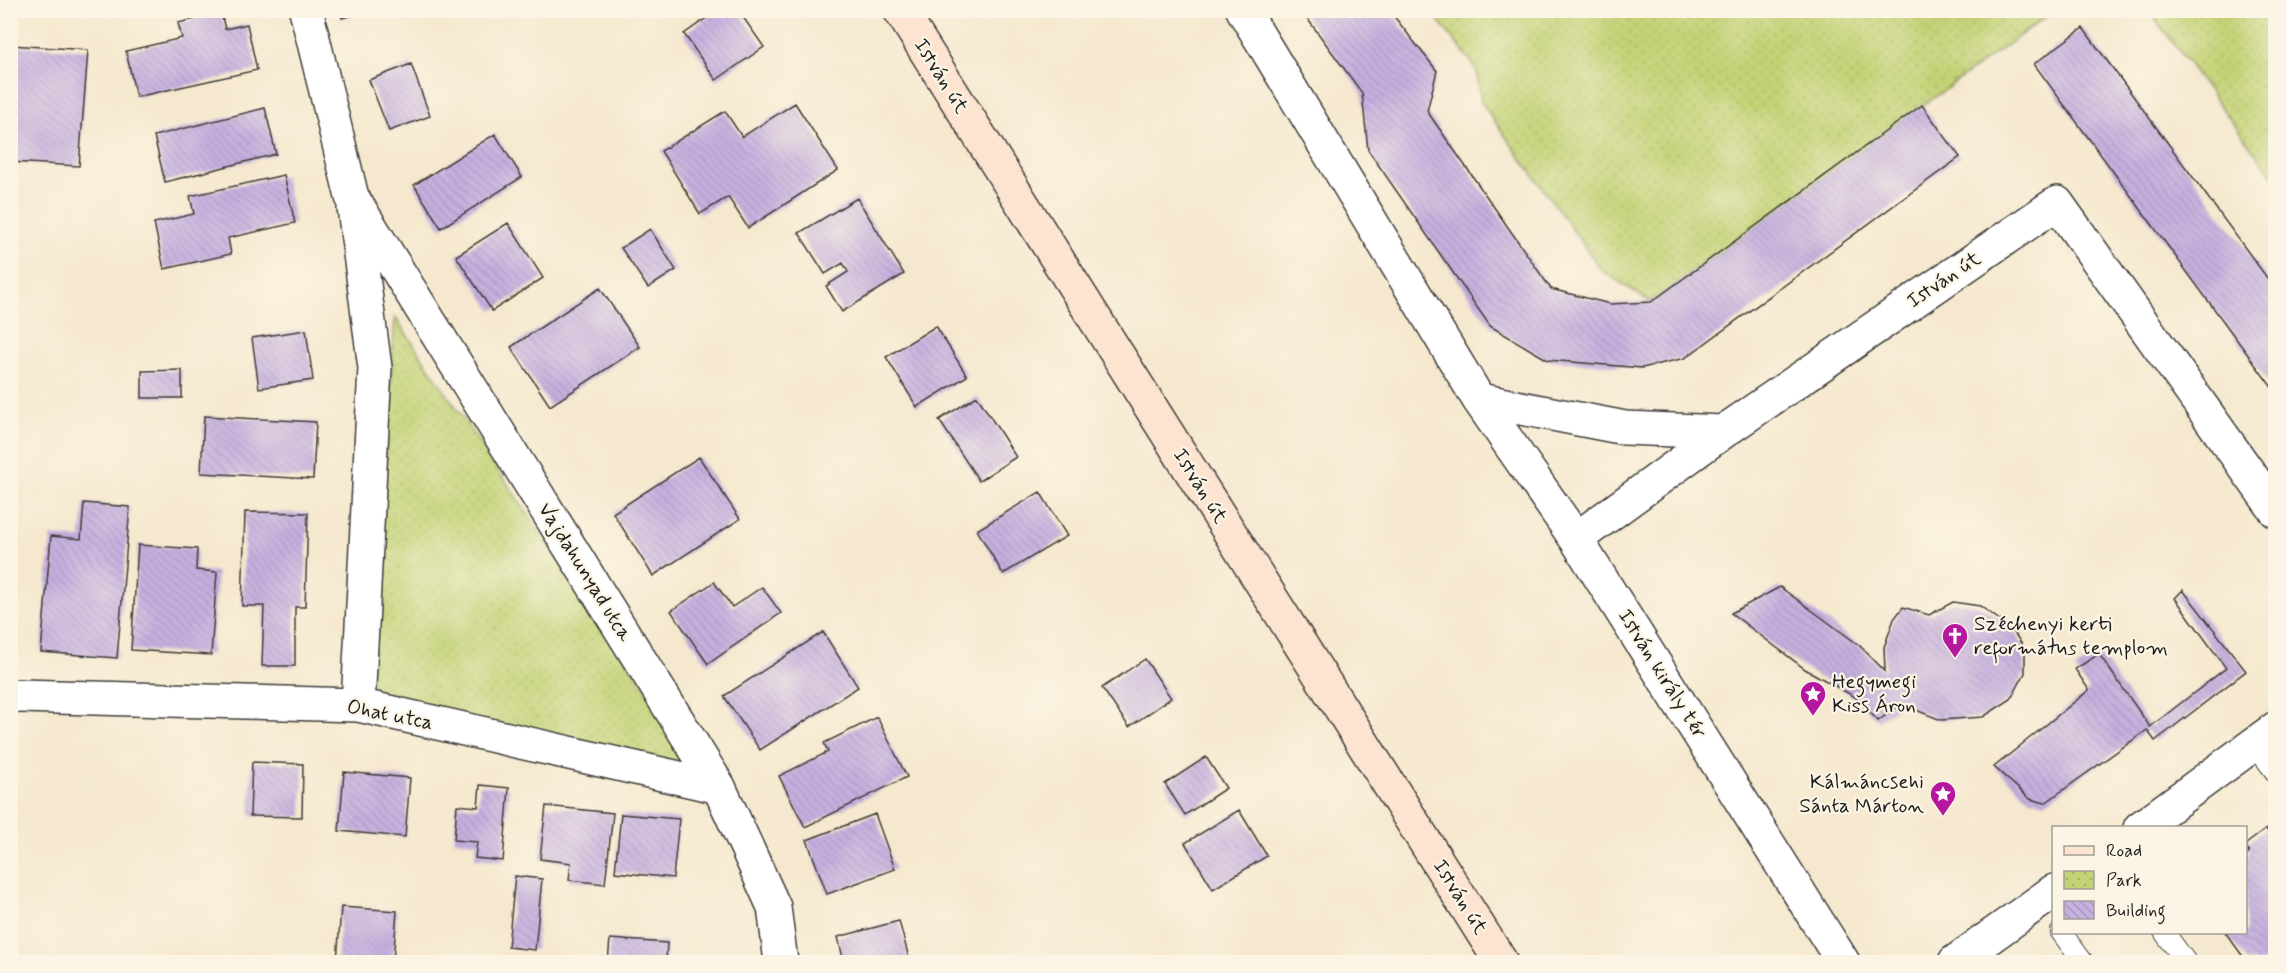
<svg xmlns="http://www.w3.org/2000/svg" width="2286" height="973" font-family="Mynerve,sans-serif">
	<style>
		.park { fill: url(#park-dots); stroke: #707748; stroke-width: 1.5 }
		.building { fill: url(#building-back-hatch) }
		.lines { fill: none; stroke-linecap: round; stroke-linejoin: round }
		.lane-casing { stroke: #3d3b37; stroke-width: 22 }
		.street-casing { stroke: #3d3b37; stroke-width: 36 }
		.secondary-casing { stroke: #3d3b37; stroke-width: 36 }
		.lane { stroke: #fff; stroke-width: 20 }
		.street { stroke: #fff; stroke-width: 33 }
		.secondary { stroke: #fde4d1; stroke-width: 33 }
		.labels { text-anchor: middle; dominant-baseline: central; stroke-width: 4.5; stroke-linejoin: round; paint-order: stroke }
		.street-label { font-size: 21px; fill: #1c1c1c; stroke: #fcf5e5 }
		.poi-label { font-size: 21px; fill: #1c1c1c; stroke: #fcf5e5; text-anchor: start }
	</style>
	<defs>
		<pattern id="park-dots" width="8" height="8" patternUnits="userSpaceOnUse" patternTransform="scale(1.5)"><rect width="8" height="8" fill="#c3d274"/><path d="M2 2h.1M6 6h.1" fill="none" stroke="#a7b464" stroke-width="1.8" stroke-linecap="round"/></pattern>
		<pattern id="building-back-hatch" width="6" height="6" patternUnits="userSpaceOnUse" patternTransform="scale(1.5)"><rect width="6" height="6" fill="#c6b0df"/><path d="M-1 5l2 2M0 0l6 6M5-1l2 2" fill="none" stroke="#aa97bf"/></pattern>
	</defs>
	<rect width="100%" height="100%" fill="#fcf5e5"/>
	<filter id="ink" filterUnits="userSpaceOnUse"><feTurbulence type="fractalNoise" baseFrequency=".0167" numOctaves="2"/><feDisplacementMap in="SourceGraphic" scale="12" xChannelSelector="R" yChannelSelector="G"/><feConvolveMatrix kernelMatrix="1 2 1 2 8 2 1 2 1" color-interpolation-filters="sRGB"/></filter>
	<filter id="wash" filterUnits="userSpaceOnUse"><feTurbulence type="fractalNoise" baseFrequency=".008" numOctaves="4" result="noise"/><feDisplacementMap in="SourceGraphic" scale="24" xChannelSelector="R" yChannelSelector="G"/><feGaussianBlur stdDeviation="1.35" result="paint"/><feColorMatrix in="noise" values="0 0 0 0 0 0 0 0 0 0 0 0 0 0 0 0 0 1.4 0 .05"/><feComposite in="paint" operator="in"/></filter>
	<g filter="url(#wash)">
		<rect width="100%" height="100%" fill="#f5e8ce"/>
		<path class="park" d="M1431,11H2054L1651,302L1602,271L1481,102L1476,68Z
			M2149,11H2275V179Z
			M395,317L703,774L370,695Z"/>
		<g id="blocks">
			<path class="building" d="M340,10H368V11L342,18Z
				M718,10H738L764,47L716,80L684,34Z
				M1301,10H1389L1437,71L1427,111L1551,289L1610,304L1651,302L1922,105L1960,157L1685,358L1642,368L1548,360L1490,326L1368,150L1362,93Z
				M221,13L225,29L247,24L257,70L136,97L126,51L182,38L178,23Z
				M2083,28L2276,290V393L2034,64Z
				M10,45L88,50L79,166L10,162Z
				M411,64L430,116L389,131L369,80Z
				M795,103L838,170L748,228L728,197L700,214L661,151L725,111L742,137Z
				M265,108L276,154L165,182L154,136Z
				M495,134L522,177L441,228L414,185Z
				M284,175L295,223L228,238L231,254L164,269L154,223L194,214L190,196Z
				M857,198L904,274L842,312L826,286L848,272L843,263L825,274L799,233Z
				M508,223L543,278L492,311L456,256Z
				M650,229L676,270L648,288L621,248Z
				M600,288L640,347L550,406L511,347Z
				M936,326L967,376L917,407L886,357Z
				M306,330L313,380L259,388L252,338Z
				M182,370V398H142V371Z
				M977,396L1016,457L979,481L939,420Z
				M204,416L316,422L313,479L201,473Z
				M699,457L740,519L653,576L613,513Z
				M1040,492L1067,536L1003,574L977,530Z
				M84,503L130,507L117,658L41,652L51,536L81,539Z
				M245,512L308,513L305,607H295V666H262L264,606H242Z
				M138,545L197,549L196,570L217,572L211,655L131,650Z
				M714,582L732,607L762,587L781,613L708,664L671,611Z
				M1780,587L1859,645L1885,671L1884,647L1894,619L1903,607L1929,615L1953,602L1980,606L2011,628L2025,649V673L2011,699L1983,717L1941,720L1901,704L1878,721L1855,697L1805,669L1731,613Z
				M2183,590L2246,671L2155,741L2147,730L2045,803L2030,799L1994,767L2089,690L2075,669L2099,654L2150,727L2226,668L2175,598Z
				M823,632L858,687L760,750L724,696Z
				M1145,659L1171,698L1129,727L1102,688Z
				M877,717L907,777L805,827L779,776L828,752L824,743Z
				M1206,757L1226,788L1185,815L1165,784Z
				M252,762L303,764L302,817L250,816Z
				M344,772L410,778L405,837L339,831Z
				M480,785L509,788L503,861L475,858L477,842L454,840L457,805L478,807Z
				M546,806L613,813L605,884L569,880L571,863L540,859Z
				M1239,810L1267,856L1213,889L1185,843Z
				M621,814L679,819L673,878L615,872Z
				M875,814L895,869L827,894L807,840Z
				M2266,829L2276,842V962H2247L2225,932H2246V856L2249,853L2246,849V844Z
				M515,876L542,879L535,950L508,947Z
				M341,907L397,911L393,962H337Z
				M899,921L909,958L893,962H844L838,937Z
				M610,939L667,943L666,962H608Z"/>
		</g>
	</g>
	<g filter="url(#ink)">
		<use href="#blocks" fill-opacity="0" stroke="#3d3b37" stroke-width="1.5"/>
		<g class="lines">
			<g class="lane-casing">
				<path id="lane" d="M2254,744L2276,773
					M2061,932L2083,962
					M2164,932L2186,962"/>
			</g>
			<g class="street-casing">
				<path id="street" d="M306,10L352,197L719,787L774,907L781,962
					M1243,10L1479,400L1576,539L1843,962
					M354,208L375,368L358,705
					M1479,400L1625,428L1723,432L2057,203L2276,511
					M1576,539L1723,432
					M19,696L358,705L719,787
					M2140,828L2276,728
					M1955,962L2054,891"/>
			</g>
			<g class="secondary-casing">
				<path id="secondary" d="M900,10L1501,962"/>
			</g>
			<use href="#lane" class="lane"/>
			<use href="#street" class="street"/>
			<use href="#secondary" class="secondary"/>
		</g>
	</g>
	<defs>
		<g id="church-pin" transform="scale(1.35)"><path d="M0 17L-7.5 6A9.5 9.5 0 1 1 7.5 6Z" fill="#b5179e" stroke="#fcf5e5"/><path d="M-1.2-6h2.4v3.5h3.3v2.4h-3.3V6h-2.4V-.1h-3.3v-2.4h3.3Z" fill="#fff"/></g>
		<g id="sight-pin" transform="scale(1.35)"><path d="M0 17L-7.5 6A9.5 9.5 0 1 1 7.5 6Z" fill="#b5179e" stroke="#fcf5e5"/><path d="M0-6L1.8-2.2L6-1.7L2.9 1.2L3.7 5.4L0 3.3L-3.7 5.4L-2.9 1.2L-6-1.7L-1.8-2.2Z" fill="#fff"/></g>
	</defs>
	<g fill-rule="evenodd">
		<use href="#church-pin" x="1955" y="636"/>
		<use href="#sight-pin" x="1813" y="694"/>
		<use href="#sight-pin" x="1943" y="794"/>
	</g>
	<g class="labels">
		<g class="street-label">
			<text transform="translate(941 76) rotate(58)">István út</text>
			<text transform="translate(1944 280) rotate(-34)">István út</text>
			<text transform="translate(1200 486) rotate(58)">István út</text>
			<text transform="translate(585 572) rotate(58)">Vajdahunyad utca</text>
			<text transform="translate(1662 674) rotate(58)">István király tér</text>
			<text transform="translate(390 715) rotate(11)">Ohat utca</text>
			<text transform="translate(1460 897) rotate(58)">István út</text>
		</g>
		<g class="poi-label">
			<text x="1974" y="624">Széchenyi kerti<tspan x="1974" dy="24">református templom</tspan></text>
			<text x="1832" y="682">Hegymegi<tspan x="1832" dy="24">Kiss Áron</tspan></text>
			<text x="1924" y="782" text-anchor="end">Kálmáncsehi<tspan x="1924" dy="24">Sánta Márton</tspan></text>
		</g>
	</g>
	<rect width="2286" height="973" fill="none" stroke="#fcf5e5" stroke-width="36"/>
	<rect x="2052" y="826" width="195" height="108" fill="#fcf5e5" stroke="#a29e95" stroke-width="1.5"/>
	<rect x="2064" y="846" width="30" height="9" fill="#fde4d1" stroke="#a29e95" stroke-width="1.5"/>
	<text x="2106" y="856" font-size="18" fill="#1c1c1c">Road</text>
	<rect x="2064" y="871" width="30" height="18" fill="url(#park-dots)" stroke="#a29e95" stroke-width="1.5"/>
	<text x="2106" y="886" font-size="18" fill="#1c1c1c">Park</text>
	<rect x="2064" y="901" width="30" height="18" fill="url(#building-back-hatch)" stroke="#a29e95" stroke-width="1.5"/>
	<text x="2106" y="916" font-size="18" fill="#1c1c1c">Building</text>
</svg>
